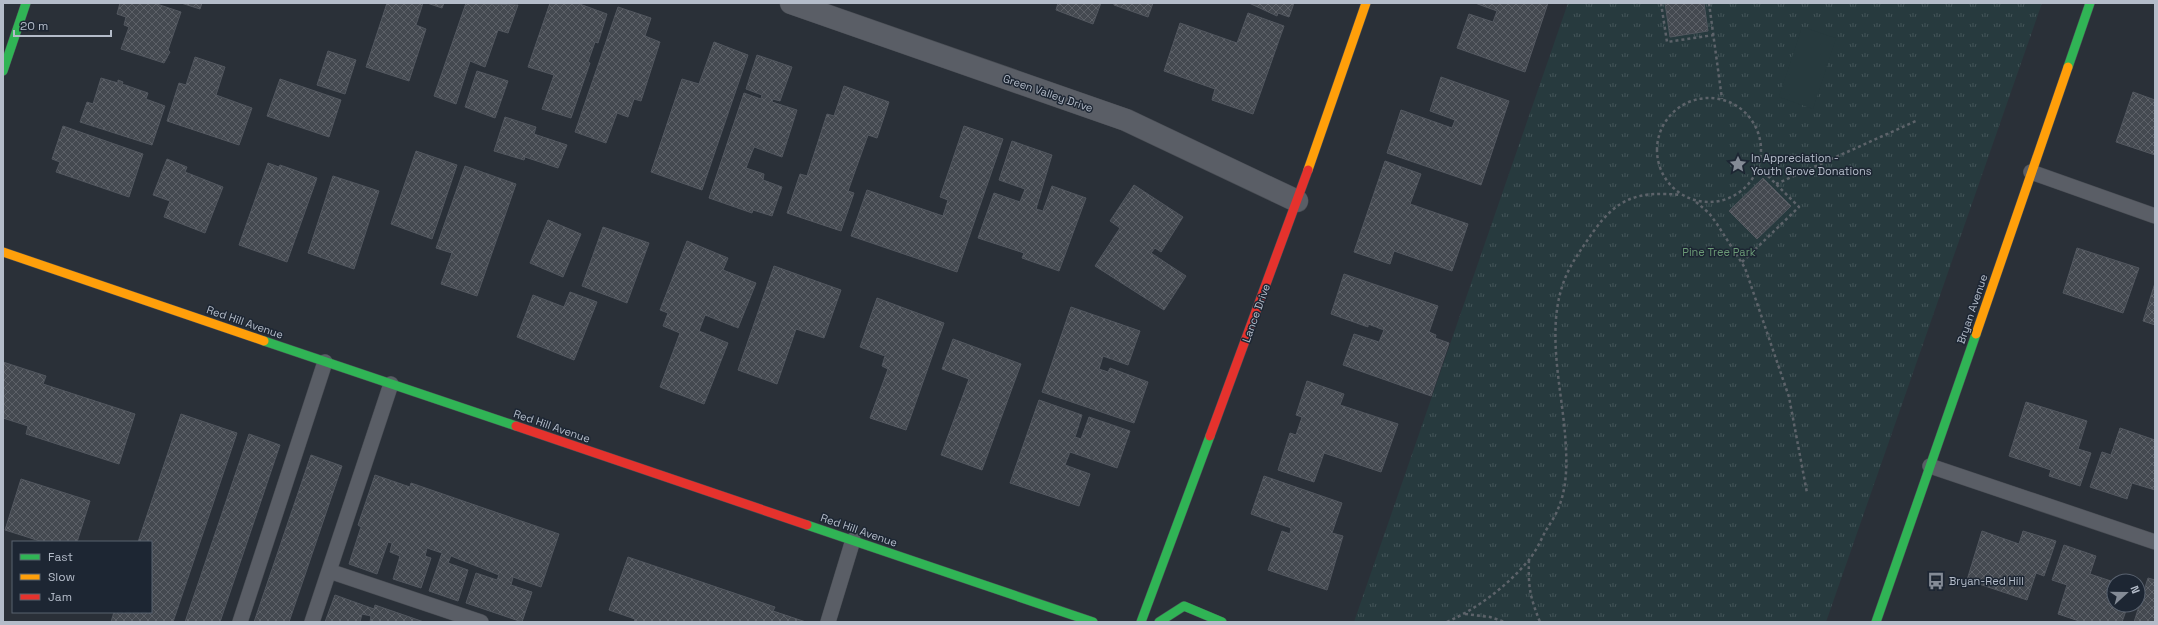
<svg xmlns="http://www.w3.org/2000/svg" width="2158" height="625" font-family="'Space Grotesk',sans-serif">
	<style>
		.grass { fill: url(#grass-tufts) }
		.pitch { fill: #273a3e }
		.building { fill: url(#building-cross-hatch); stroke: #52575f }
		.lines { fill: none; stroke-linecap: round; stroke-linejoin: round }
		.lane-casing { stroke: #484c53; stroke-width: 16 }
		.street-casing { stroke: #484c53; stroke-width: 23 }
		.fast-casing { stroke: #484c53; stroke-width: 10 }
		.slow-casing { stroke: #484c53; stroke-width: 10 }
		.jam-casing { stroke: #484c53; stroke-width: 10 }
		.path { stroke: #5d636a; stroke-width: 2.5; stroke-dasharray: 3 3; stroke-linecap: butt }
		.lane { stroke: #5a5e66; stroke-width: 15 }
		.street { stroke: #5a5e66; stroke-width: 22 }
		.fast { stroke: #30b455; stroke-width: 9 }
		.slow { stroke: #ff9f0a; stroke-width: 9 }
		.jam { stroke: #e5322d; stroke-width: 9 }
		.labels { text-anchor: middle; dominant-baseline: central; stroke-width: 3; stroke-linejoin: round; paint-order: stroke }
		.street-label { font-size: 11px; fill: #b4bcc9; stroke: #1d2633 }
		.poi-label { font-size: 11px; fill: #b4bcc9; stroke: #1d2633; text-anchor: start }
		.park-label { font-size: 11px; fill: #6b9a76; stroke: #1d2633 }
	</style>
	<defs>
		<pattern id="grass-tufts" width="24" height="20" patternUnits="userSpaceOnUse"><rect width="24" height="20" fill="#273a3e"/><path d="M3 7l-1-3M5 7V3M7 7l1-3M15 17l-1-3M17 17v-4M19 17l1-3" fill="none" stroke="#445559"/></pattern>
		<pattern id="building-cross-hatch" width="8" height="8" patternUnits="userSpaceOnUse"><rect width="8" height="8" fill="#444950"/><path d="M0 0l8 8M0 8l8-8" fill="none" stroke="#5d6168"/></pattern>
	</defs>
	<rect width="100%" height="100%" fill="#2a3038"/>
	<path class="grass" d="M1568,3H2042L1826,622H1354Z"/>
	<path class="pitch" d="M1802,27L1836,38L1813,109L1779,97Z"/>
	<path class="building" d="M120,3H154L181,12L168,50L170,52L164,63L121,49L129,27L124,25L126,17L117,14Z
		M181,3H202L200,9Z
		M387,3H423L416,25L426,29L409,81L366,67Z
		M427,3H444L442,8Z
		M466,3L518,5L508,33L498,30L485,67L470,61L456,104L434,96Z
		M550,3H577L607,14L598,43L595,42L588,62L590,63L571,118L542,109L554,75L528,67Z
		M1058,3H1101L1093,24L1056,10Z
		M1114,3H1153L1148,17L1114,5Z
		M1249,3H1294L1289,17L1278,13L1277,16Z
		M1475,3H1548L1525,72L1457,48L1469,14L1493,22L1497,11Z
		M1665,3H1704L1708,31L1670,37Z
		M618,7L651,18L645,36L660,42L641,101L634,99L628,117L617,113L606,143L575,132Z
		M1248,13L1284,26L1253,114L1212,100L1215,89L1164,71L1180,23L1237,43Z
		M714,42L748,55L702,190L651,172L682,79L699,84Z
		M328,51L356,60L345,94L317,85Z
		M757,55L792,67L780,101L773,99L772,102L797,110L782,157L754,147L746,168L764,174L763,180L782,187L772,216L753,210L752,213L709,198L744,93L761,99L762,95L746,89Z
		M195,57L225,67L216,95L252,108L239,145L167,121L179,83L186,85Z
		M477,71L508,81L495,118L465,107Z
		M1441,77L1509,101L1481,185L1387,153L1401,110L1452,128L1455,120L1430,111Z
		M101,78L118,83V80L123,82L122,84L148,93L146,99L165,106L152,145L80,122L87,102L93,104Z
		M280,79L341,100L329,137L267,116Z
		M844,86L889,102L877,138L868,135L848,191L854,193L841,231L787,213L800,174L807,176L827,114L834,116Z
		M2133,92L2155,100V155L2116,142Z
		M505,117L536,127L534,134L567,145L558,168L525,157L524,160L494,151Z
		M63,126L143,154L129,197L56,172L60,162L52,159Z
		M964,126L1003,139L957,272L851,236L867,190L943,216L948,200L940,197Z
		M1012,141L1052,155L1036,209L1043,211L1052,186L1086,198L1059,271L1022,258L1024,253L978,238L994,193L1020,202L1025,189L999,180Z
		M416,151L457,165L432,239L391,224Z
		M167,159L187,167L185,172L223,187L205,233L164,217L170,201L153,195Z
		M1385,161L1421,174L1410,204L1468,224L1452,271L1394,251L1390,264L1354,252Z
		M268,163L279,167L280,165L317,178L287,262L239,245Z
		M465,166L516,184L477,296L441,284L452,253L436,248Z
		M333,176L379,191L354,269L308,253Z
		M1763,178L1791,206L1757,239L1729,211Z
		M1134,185L1183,217L1161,252L1155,248L1151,253L1186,276L1164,310L1095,266L1120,228L1110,221Z
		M548,220L581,234L563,277L530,263Z
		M603,227L649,243L627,303L582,286Z
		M687,241L728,258L723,270L756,283L738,328L705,315L699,331L728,343L704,404L660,387L680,333L663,326L668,313L660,310Z
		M2077,248L2139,268L2123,313L2063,293Z
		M774,266L841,290L824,338L796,329L777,384L738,370Z
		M1344,274L1438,306L1429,332L1436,335L1435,338L1449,343L1431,396L1343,365L1354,334L1379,342L1384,330L1368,324V327L1331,314Z
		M2155,283V325L2143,321Z
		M570,292L597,302L574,360L517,337L533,295L564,307Z
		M877,298L944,323L906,430L870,418L888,369L882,366L885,356L860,347Z
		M1071,307L1140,331L1128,365L1103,356L1099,369L1108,372L1110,368L1148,382L1134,423L1042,392Z
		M953,339L1021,364L982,470L941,455L969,379L942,369Z
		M3,362L46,376L43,384L135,414L119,464L26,434L28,426L3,418Z
		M1307,381L1344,394L1340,405L1398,424L1381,472L1324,453L1314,482L1278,470L1290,433L1296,435L1302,417L1296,415Z
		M1039,400L1082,415L1075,437L1081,439L1089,417L1130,431L1117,468L1070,452L1065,465L1090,474L1079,506L1010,483Z
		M2026,402L2087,421L2078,449L2091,453L2080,486L2049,476L2051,470L2009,456Z
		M181,414L237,433L173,622H111L114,612H151V542H138Z
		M2120,428L2155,440V490L2132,483L2127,499L2090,487L2102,452L2111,455Z
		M249,434L280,445L220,622H185Z
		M311,455L342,466L289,622H254Z
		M375,475L410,487L411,483L559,534L541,587L513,577L511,585L532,592L522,622L466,603L476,573L497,580L499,575L451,556L448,563L468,570L458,601L429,591L442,553L427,548L425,556L431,558L421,588L393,579L400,556L390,552L392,543L388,542L377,574L349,564L361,527L358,525Z
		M1264,476L1342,503L1332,533L1343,536L1327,590L1268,570L1282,531L1290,534L1291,528L1251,514Z
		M21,479L90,501L77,542H43L5,530Z
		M1982,531L2019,544L2023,531L2056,541L2044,576L2036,573L2027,600L1967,580Z
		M2064,545L2096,556L2090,574L2114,582V605H2128L2122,622H2082L2058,614L2067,585L2052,580Z
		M628,557L775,607L773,611L806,622H634L635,619L609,610Z
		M2148,578L2155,580V622H2134Z
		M335,595L374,609L375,605L424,622H370L371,616L362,614L360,622H325Z"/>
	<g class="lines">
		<g class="lane-casing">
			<path id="lane" d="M2031,172L2155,216
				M1930,466L2155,542
				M329,571L481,622
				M240,622L325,362
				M312,622L391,384
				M828,622L853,540"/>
		</g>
		<g class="street-casing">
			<path id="street" d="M791,3L1126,120L1297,201"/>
		</g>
		<g class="fast-casing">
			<path id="fast" d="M2068,67L2090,3
				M3,71L26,3
				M264,341L516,426
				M807,525L1093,622
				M1141,622L1210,436
				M1159,622L1184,606L1222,622
				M1876,622L1976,334"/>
		</g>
		<g class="slow-casing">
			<path id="slow" d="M1308,170L1366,3
				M3,252L264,341
				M1976,334L2068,67"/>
		</g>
		<g class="jam-casing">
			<path id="jam" d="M516,426L807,525
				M1210,436L1308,170"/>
		</g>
		<path class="path" d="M1661,3L1667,42L1714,35
			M1709,3L1722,99
			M1657 150a52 52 0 1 1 104 0a52 52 0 1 1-104 0Z
			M1776,184L1916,121
			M1696,202L1709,213L1717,224L1745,268L1789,397L1807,493
			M1742,262L1799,207L1759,167
			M1529,560C1528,587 1530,597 1540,622
			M1465,614L1490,617L1505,622
			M1447,622C1478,608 1506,587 1528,561C1535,553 1540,542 1545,532C1549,525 1555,517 1558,509C1568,486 1567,459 1565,434C1561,384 1545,325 1566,276C1573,260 1583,247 1593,232C1618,197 1639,191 1681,195"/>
		<use href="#lane" class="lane"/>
		<use href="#street" class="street"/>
		<use href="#fast" class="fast"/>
		<use href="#slow" class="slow"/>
		<use href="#jam" class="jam"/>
	</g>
	<defs>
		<g id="sight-bare" transform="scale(1.38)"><path d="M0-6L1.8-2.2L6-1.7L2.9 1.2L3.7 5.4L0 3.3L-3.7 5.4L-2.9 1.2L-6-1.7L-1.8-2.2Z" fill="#848b96" stroke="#1d2633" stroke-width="2.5" paint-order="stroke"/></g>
		<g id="bus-bare" transform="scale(1.38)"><path d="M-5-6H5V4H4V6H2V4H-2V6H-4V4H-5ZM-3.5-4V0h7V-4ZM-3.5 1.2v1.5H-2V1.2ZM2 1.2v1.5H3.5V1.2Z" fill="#848b96" stroke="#1d2633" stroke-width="2.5" paint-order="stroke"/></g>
	</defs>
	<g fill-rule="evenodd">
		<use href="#sight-bare" x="1738" y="164"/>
		<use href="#bus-bare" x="1936" y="581"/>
	</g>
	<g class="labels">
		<g class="street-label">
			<text transform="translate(1048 93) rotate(19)">Green Valley Drive</text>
			<text transform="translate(1972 309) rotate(-71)">Bryan Avenue</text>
			<text transform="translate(1256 313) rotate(-70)">Lance Drive</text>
			<text transform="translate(245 322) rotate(19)">Red Hill Avenue</text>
			<text transform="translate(552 426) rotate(19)">Red Hill Avenue</text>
			<text transform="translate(859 530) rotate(19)">Red Hill Avenue</text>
		</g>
		<g class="poi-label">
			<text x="1751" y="158">In Appreciation -<tspan x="1751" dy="13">Youth Grove Donations</tspan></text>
			<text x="1949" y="581">Bryan-Red Hill</text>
		</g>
		<g class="park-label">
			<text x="1719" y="252">Pine Tree Park</text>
		</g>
	</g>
	<rect width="2158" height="625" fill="none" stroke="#b4bcc9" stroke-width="8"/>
	<rect x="12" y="541" width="140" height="72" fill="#1d2633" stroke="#59626f"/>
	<rect x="20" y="554" width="20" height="6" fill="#30b455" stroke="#59626f"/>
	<text x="48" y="561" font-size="12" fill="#b4bcc9">Fast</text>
	<rect x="20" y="574" width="20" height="6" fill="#ff9f0a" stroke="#59626f"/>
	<text x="48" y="581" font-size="12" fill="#b4bcc9">Slow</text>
	<rect x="20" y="594" width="20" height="6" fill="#e5322d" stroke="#59626f"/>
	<text x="48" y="601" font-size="12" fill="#b4bcc9">Jam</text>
	<g transform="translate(2126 593) rotate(69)"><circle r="19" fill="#1d2633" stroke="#59626f"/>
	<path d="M0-3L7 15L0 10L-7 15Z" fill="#848b96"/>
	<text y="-6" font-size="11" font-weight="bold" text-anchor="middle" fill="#b4bcc9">N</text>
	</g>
	<path d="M14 30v6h97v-6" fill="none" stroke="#b4bcc9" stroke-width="2"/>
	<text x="20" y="30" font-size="12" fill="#b4bcc9" stroke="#1d2633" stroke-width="3" paint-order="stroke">20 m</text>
</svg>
